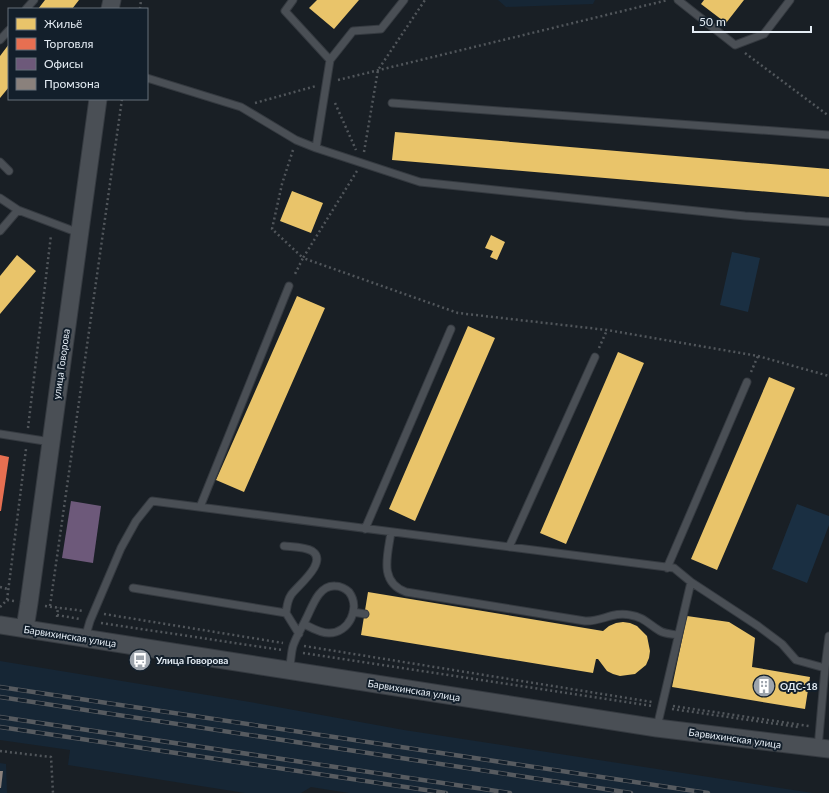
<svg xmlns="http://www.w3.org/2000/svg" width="829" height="793" font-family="Lato,sans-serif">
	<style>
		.built { fill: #162635 }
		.green { fill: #1a2f42 }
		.homes { fill: #e9c46a }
		.shops { fill: #e76f51 }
		.offices { fill: #6d597a }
		.industry { fill: #8a817c }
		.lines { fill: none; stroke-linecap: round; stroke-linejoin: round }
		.service-casing { stroke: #353a40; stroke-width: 9 }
		.tertiary-casing { stroke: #353a40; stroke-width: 19 }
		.path { stroke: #51565b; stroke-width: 2.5; stroke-dasharray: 2 3; stroke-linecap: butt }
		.service { stroke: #4a4f55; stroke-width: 7 }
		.tertiary { stroke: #4a4f55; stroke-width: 17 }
		.rail-casing { stroke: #575b60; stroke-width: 4.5 }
		.rail { stroke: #131f2b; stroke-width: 3; stroke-dasharray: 9; stroke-linecap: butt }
		.labels { text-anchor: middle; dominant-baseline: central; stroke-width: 4; stroke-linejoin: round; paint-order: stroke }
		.street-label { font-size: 10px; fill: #e4ecf4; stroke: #131f2b }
		.poi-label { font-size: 10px; font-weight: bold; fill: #e4ecf4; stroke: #131f2b; text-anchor: start }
	</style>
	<rect width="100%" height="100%" fill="#191f25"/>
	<path class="built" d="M498,0H595L593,4L506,7Z
		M0,661L250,702L404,730L813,793H349L311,787L301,793H245L68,765L70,750L0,740Z
		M0,763L6,764L7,793H0Z"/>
	<path class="green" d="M732,252L760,258L748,312L720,305Z
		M797,504L829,516V525L807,583L772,569Z"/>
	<path class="homes" d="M45,0H79L72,9H38Z
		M317,0H359L334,29L309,8Z
		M704,0H744L726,23L701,4Z
		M9,44V87L0,98V56Z
		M395,132L829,169V197L392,160Z
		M292,191L323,203L311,233L280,221Z
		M491,235L505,242L497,260L490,257L493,251L485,248Z
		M17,255L36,271L0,314V276Z
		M297,296L325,308L244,492L216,480Z
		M468,326L495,338L415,521L389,509Z
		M618,352L644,363L566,544L540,533Z
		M769,377L795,388L717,570L691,559Z
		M368,592L603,631L609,626L616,623L623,622L630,623L637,626L647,636L650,651L649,658L646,665L635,674L620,676L613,674L607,671L598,659H596L593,673L361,635Z
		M687,616L729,622L755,638L752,667L810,677L805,709L672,687Z"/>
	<path class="shops" d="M0,455L9,457L1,511H0Z"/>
	<path class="offices" d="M71,501L101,506L93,563L62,558Z"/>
	<path class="industry" d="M0,771H3L1,788H0Z"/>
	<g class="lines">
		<g class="service-casing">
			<path id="service" d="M293,0L285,11L330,60
				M678,0L735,45L764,34L790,0
				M26,9L34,0
				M0,40L9,30
				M147,78L241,107L296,140L316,148L420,182L745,216L829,222
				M392,103L829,135
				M316,148L330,60L353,31L381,29L404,0
				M0,162L9,171
				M0,198L18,210L79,233
				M0,231L18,210
				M0,434L51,442
				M200,507L289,286
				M365,529L451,329
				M391,532C388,554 378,582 406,592L585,621C601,622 614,611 630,615C644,617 648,624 660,631C665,634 672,634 678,635
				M509,547L595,357
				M667,568L747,382
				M133,588L286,613C287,607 287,601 291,595C296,587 329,562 312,551C305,547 293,547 284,546
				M353,612L365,614
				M286,613L299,634
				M85,638L90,621L121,548L136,521L152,501L674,568L691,582L758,626L782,644L796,660L825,668L818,748
				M825,668L829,636
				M289,670C291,662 291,653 293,646C296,637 301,629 305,621C312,608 318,585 335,586C340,586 346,589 349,592C361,608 349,633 329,633C320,633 312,628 304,624
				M657,727L691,582"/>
		</g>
		<g class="tertiary-casing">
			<path id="tertiary" d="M110,9L112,0
				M0,625L657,728L829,749
				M25,628L29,603L98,99"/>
		</g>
		<path class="path" d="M140,9L141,0
			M745,53L829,116
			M338,80L668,0
			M255,103L316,86
			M335,103L356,150
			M293,150L282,184L272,229L303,258L294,276
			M364,152L378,70L425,0
			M357,171L303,258L458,313L607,330L758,356L829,376
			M599,348L607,330
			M751,372L758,356
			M28,428L51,235
			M0,587L8,589
			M7,600L26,449
			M45,606L84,611
			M50,606L122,99
			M0,607L7,600L14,601
			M104,614L283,643
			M57,615L80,619
			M57,617L58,607
			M101,623L282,650
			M304,646L652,702
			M303,653L652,706
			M673,706L809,726
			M672,709L798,727
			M0,751L51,757L53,793"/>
		<use href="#service" class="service"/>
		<use href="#tertiary" class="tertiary"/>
		<g class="rail-casing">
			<path id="rail" d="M0,687L708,793
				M0,697L631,793
				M0,717L510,793
				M0,727L446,793"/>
		</g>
		<use href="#rail" class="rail"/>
	</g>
	<defs>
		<g id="bus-disc" transform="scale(1.15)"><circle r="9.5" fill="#9da4ac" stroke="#131f2b"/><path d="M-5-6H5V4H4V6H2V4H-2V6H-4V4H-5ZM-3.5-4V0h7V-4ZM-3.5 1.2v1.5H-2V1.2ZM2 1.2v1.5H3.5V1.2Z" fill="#fff"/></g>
		<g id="building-disc" transform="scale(1.15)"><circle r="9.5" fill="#9da4ac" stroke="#131f2b"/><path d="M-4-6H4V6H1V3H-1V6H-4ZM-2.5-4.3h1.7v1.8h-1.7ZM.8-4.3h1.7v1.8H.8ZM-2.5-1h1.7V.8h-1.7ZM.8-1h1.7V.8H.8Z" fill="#fff"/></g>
	</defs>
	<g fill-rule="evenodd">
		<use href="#bus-disc" x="140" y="660"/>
		<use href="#building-disc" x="764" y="686"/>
	</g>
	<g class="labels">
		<g class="street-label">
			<text transform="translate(61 364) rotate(-82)">улица Говорова</text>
			<text transform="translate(70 636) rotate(9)">Барвихинская улица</text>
			<text transform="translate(414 690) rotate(9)">Барвихинская улица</text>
			<text transform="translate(735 738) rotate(8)">Барвихинская улица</text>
		</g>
		<g class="poi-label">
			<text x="156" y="660">Улица Говорова</text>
			<text x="780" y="686">ОДС-18</text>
		</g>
	</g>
	<rect x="8" y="8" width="140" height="92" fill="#131f2b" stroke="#67717b"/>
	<rect x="16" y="18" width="20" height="12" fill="#e9c46a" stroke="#67717b"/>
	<text x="44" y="28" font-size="12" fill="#e4ecf4">Жильё</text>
	<rect x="16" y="38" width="20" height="12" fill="#e76f51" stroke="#67717b"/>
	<text x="44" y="48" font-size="12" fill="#e4ecf4">Торговля</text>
	<rect x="16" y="58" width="20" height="12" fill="#6d597a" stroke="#67717b"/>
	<text x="44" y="68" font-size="12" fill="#e4ecf4">Офисы</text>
	<rect x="16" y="78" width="20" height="12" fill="#8a817c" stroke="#67717b"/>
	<text x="44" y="88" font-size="12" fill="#e4ecf4">Промзона</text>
	<path d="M693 26v6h118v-6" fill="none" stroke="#e4ecf4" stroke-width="2"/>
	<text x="699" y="26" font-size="12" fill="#e4ecf4" stroke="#131f2b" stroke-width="3" paint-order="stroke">50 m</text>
</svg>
